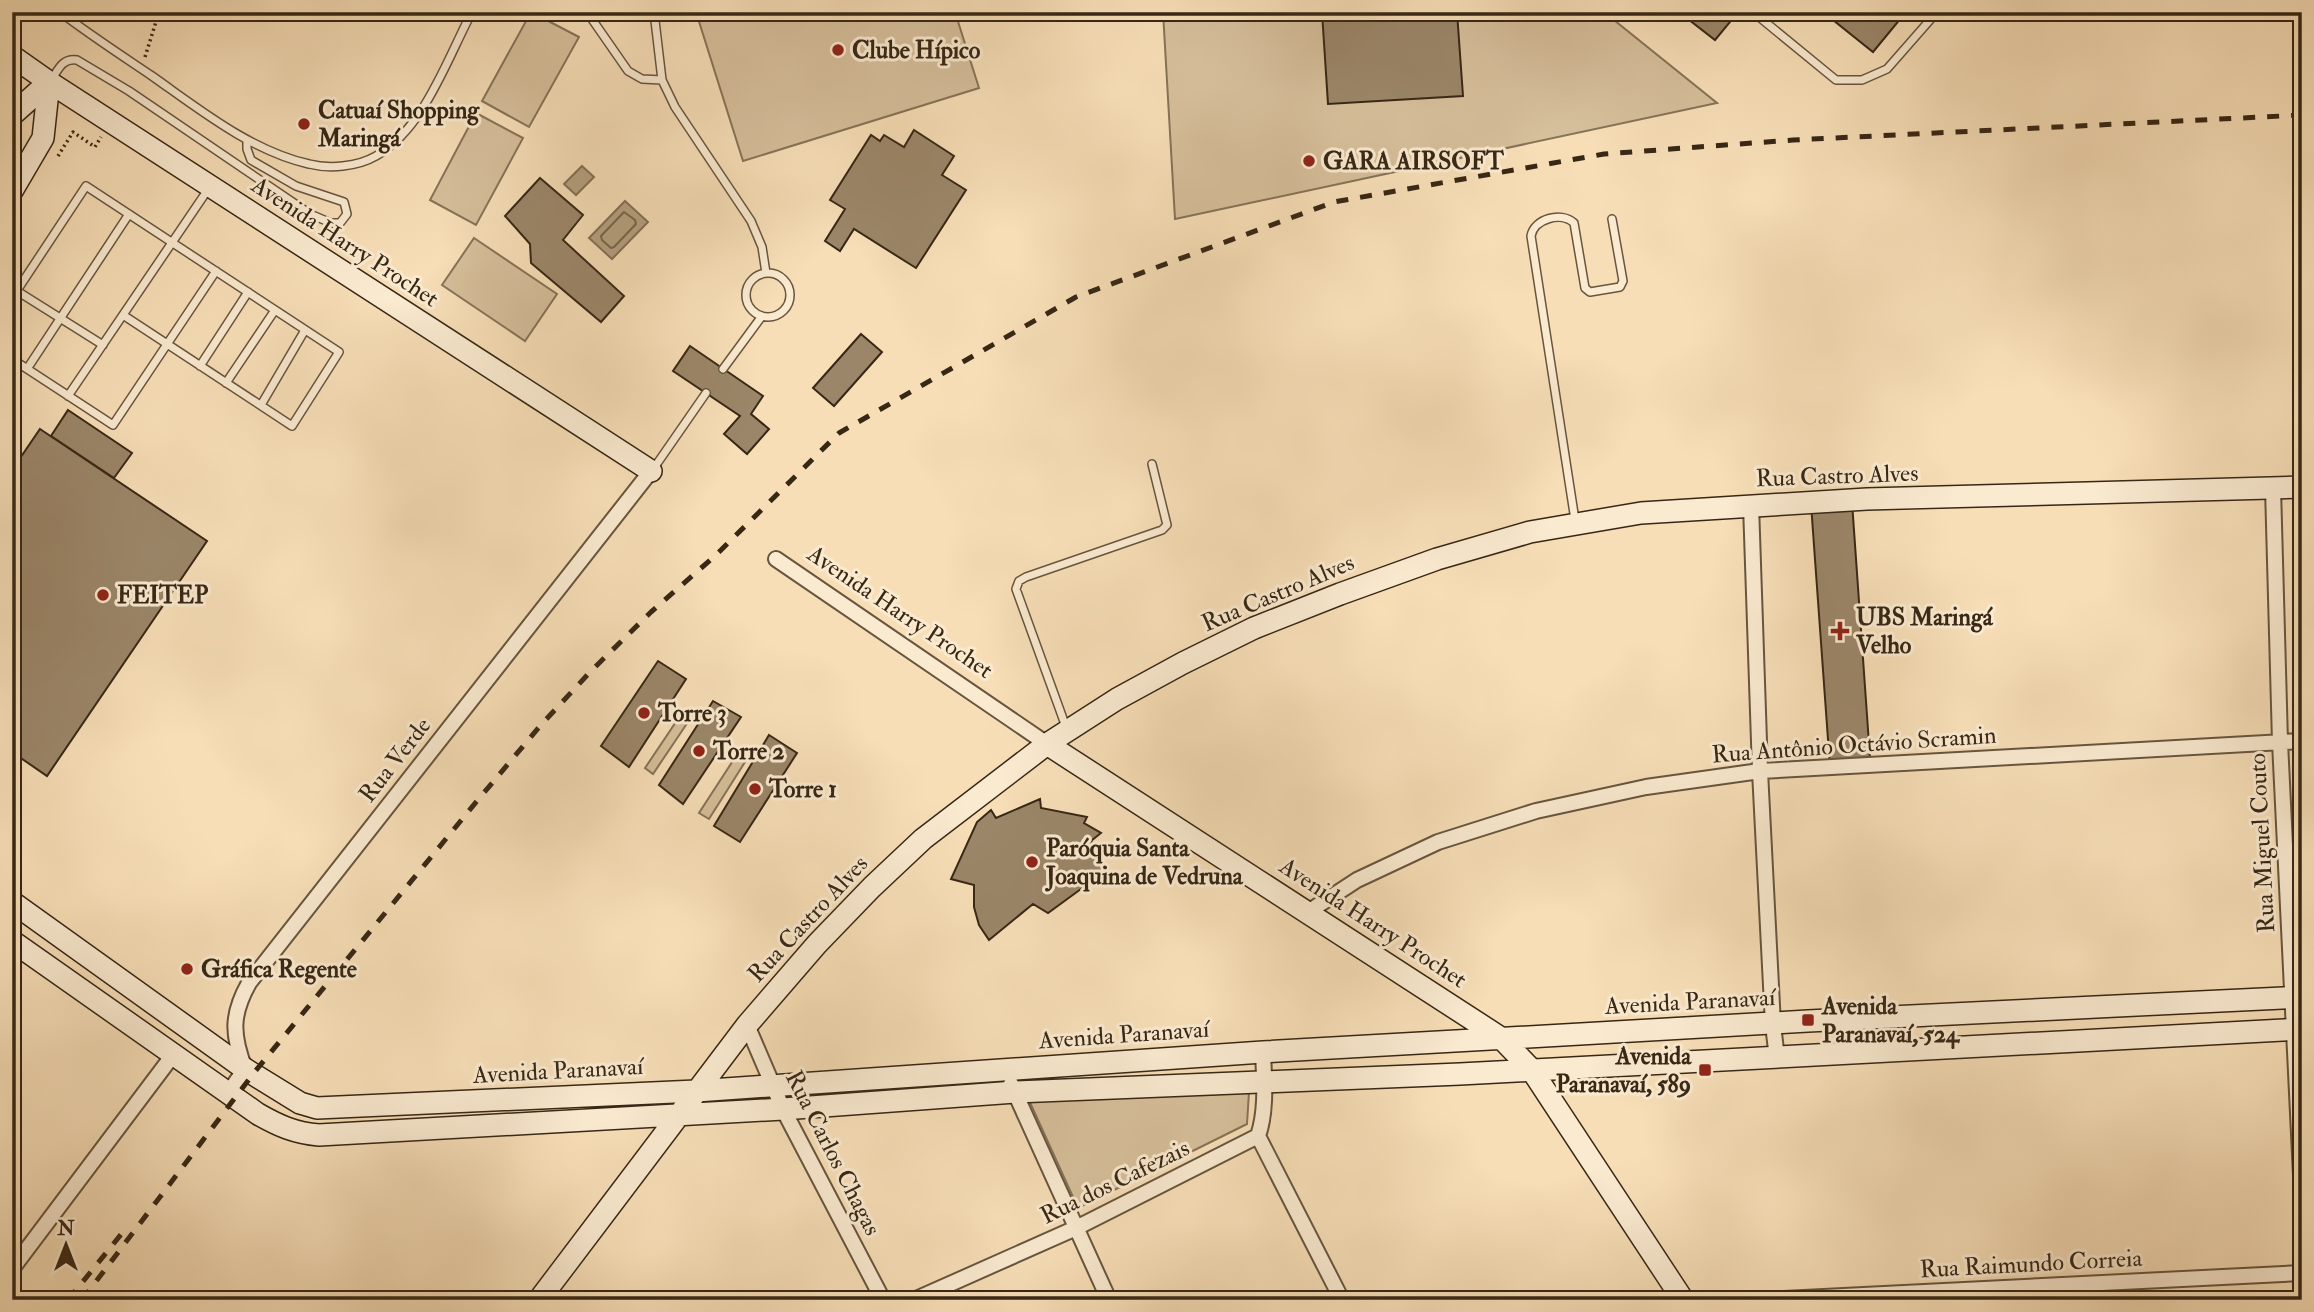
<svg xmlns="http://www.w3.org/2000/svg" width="2314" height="1312" font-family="'IM FELL Double Pica',serif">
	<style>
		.green { fill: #d6bf9b; stroke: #867358; stroke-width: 2 }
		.water { fill: #b6a080; stroke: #837055; stroke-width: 2 }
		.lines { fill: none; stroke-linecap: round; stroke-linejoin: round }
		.shore { stroke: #76644a; stroke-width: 2 }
		.building { fill: #9b8669; stroke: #372715; stroke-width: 2 }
		.lane-casing { stroke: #67553e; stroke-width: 10 }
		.street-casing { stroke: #67553e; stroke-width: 18 }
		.secondary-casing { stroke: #372715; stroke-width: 24 }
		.path { stroke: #372715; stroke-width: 3.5; stroke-dasharray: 2 3.5; stroke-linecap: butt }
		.lane { stroke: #faead0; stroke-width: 7 }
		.street { stroke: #faead0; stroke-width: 14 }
		.secondary { stroke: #faead0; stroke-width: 21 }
		.rail { stroke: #372715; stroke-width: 5; stroke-dasharray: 12 12; stroke-linecap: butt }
		.poi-dot { fill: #8f2418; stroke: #faead0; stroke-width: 2.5 }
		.labels { text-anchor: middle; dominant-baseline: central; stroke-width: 6; stroke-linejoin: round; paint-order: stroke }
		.poi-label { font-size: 24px; font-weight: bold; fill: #372715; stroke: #faead0; text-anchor: start }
		.street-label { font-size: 24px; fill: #372715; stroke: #faead0 }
	</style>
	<rect width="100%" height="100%" fill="#f7deb7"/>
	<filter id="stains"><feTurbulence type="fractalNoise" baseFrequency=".00286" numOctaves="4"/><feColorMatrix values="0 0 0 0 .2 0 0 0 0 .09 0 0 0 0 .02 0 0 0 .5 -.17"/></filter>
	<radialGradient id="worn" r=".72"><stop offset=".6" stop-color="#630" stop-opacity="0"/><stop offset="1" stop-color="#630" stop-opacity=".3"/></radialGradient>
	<path class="green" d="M531,12L579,37L529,127L482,101Z
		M696,12H955L979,88L743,161Z
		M1163,12H1604L1717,103L1175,219Z
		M476,113L523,138L476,225L430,200Z
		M474,238L557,294L525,341L442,285Z
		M684,710L692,716L653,774L645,768Z
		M736,756L745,762L709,819L699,813Z
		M1249,1092L1247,1124L1078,1208L1028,1098Z"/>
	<path class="water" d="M582,166L594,177L576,195L564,184Z
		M625,201L648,222L612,259L589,238Z"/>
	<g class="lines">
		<path class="shore" d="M624,212L635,220L636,224L614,247L611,248L602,240L601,236Z"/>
	</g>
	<path class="building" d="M1322,12H1457L1463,96L1328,104Z
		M1694,12H1718L1730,22L1715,40L1688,19Z
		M1823,12H1906L1873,52Z
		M914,130L954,156L942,175L966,190L916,268L854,229L840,251L825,241L845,209L830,200L871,135L880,141L884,135L904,147Z
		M540,178L583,215L563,240L624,296L601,322L531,263L530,244L505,216Z
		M861,334L882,352L834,406L813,388Z
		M690,346L763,396L751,414L769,429L747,454L724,434L740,416L673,371Z
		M68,410L132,453L114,478L51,436Z
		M40,429L207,541L47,776L12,752V470Z
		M1852,502L1870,758L1830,767L1811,504Z
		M658,661L686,679L629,767L601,746Z
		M713,701L741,717L683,804L659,785Z
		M769,735L797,753L740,842L714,826Z
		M1040,799L1041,808L1087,817L1084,823L1101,833L1091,841L1100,853L1107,870L1048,913L1033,904L989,940L979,925L974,907V885L951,879L977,822L991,810L996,818Z"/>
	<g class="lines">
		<g class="lane-casing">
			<path id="lane" d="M60,12C90,35 121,55 152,76C199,109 251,151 309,164C329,169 357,167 376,156C424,129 447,59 472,12
				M587,12L628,71L642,79L662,80
				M654,12L662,80L675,107L751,221L762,247L766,273
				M1753,12L1836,80H1862L1887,69L1937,12
				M52,79C59,68 63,58 77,60L129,91L310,214L331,223H340L347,214L344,202L296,186L251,160L247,149V140
				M746 295a22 22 0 1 1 44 0a22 22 0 1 1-44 0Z
				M17,291L103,345
				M12,298L86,186L339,352L292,426L123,315
				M12,359L113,425L216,271
				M200,366L248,292
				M27,369L129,214
				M723,369L762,316
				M226,383L275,310
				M68,396L209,188
				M261,405L305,330
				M654,468L706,393
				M1575,520L1531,236C1534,219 1561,211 1574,223L1585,288L1590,292L1620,287L1623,281L1612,219
				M1066,727L1016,589L1019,581L1026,577L1162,530L1167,525L1152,464"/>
		</g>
		<g class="street-casing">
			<path id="street" d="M2273,488L2280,742L2302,1196
				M1751,505L1760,771L1773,1025L1777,1058
				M776,559L1047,744
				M1308,912L1357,880L1438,842L1536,811L1646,787L1760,771L2302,741
				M747,1025L783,1109L883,1300
				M1011,1084L1109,1300
				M229,1092L245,1069C232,1035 231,1015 249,983L651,471
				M1258,1136L1342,1300
				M12,1269L173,1055
				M914,1300L1076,1228L1258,1136C1267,1110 1264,1079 1263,1052
				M1763,1300L2302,1273"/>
		</g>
		<g class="secondary-casing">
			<path id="secondary" d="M12,56L49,82L651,471
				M12,115L49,82
				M12,191L43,138L49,82
				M1047,744L1501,1038L1531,1069L1683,1300
				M12,902L245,1069L300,1103L317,1108L696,1091L1263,1052L1808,1021L2302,997
				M12,941L258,1114C279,1126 295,1133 319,1135L783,1109L1015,1092L1460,1074L2302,1029
				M539,1300L747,1025L817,944L872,887L923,839L1047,744L1117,699L1183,663L1254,628L1340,594L1437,559L1530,532L1641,513L1867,499L2302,487"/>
		</g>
		<path class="path" d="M145,57L159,12
			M58,156L73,132L95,147L101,137"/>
		<use href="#lane" class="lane"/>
		<use href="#street" class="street"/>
		<use href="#secondary" class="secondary"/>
		<path class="rail" d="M68,1300L123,1232
			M82,1300L253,1074L477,801L540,726L591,671L651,612L716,555L839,433L1076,297L1334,202L1604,154L1793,140L2302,115"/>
	</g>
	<g class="poi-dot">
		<circle cx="838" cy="50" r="7"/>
		<circle cx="304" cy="124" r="7"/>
		<circle cx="1309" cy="161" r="7"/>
		<circle cx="103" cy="595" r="7"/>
		<path d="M1836.5 620.5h7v7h7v7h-7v7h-7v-7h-7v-7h7z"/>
		<circle cx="644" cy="713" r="7"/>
		<circle cx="699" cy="751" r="7"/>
		<circle cx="755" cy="789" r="7"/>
		<circle cx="1032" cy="862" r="7"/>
		<circle cx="187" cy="969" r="7"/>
		<rect x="1801" y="1013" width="14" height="14" rx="3.5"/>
		<rect x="1698" y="1063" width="14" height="14" rx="3.5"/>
	</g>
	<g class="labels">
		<g class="poi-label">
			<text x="852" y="50">Clube Hípico</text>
			<text x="318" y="110">Catuaí Shopping<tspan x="318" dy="28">Maringá</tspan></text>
			<text x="1323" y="161">GARA AIRSOFT</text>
			<text x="117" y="595">FEITEP</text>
			<text x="1856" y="617">UBS Maringá<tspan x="1856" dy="28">Velho</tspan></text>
			<text x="658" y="713">Torre 3</text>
			<text x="713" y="751">Torre 2</text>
			<text x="769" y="789">Torre 1</text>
			<text x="1046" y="848">Paróquia Santa<tspan x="1046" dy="28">Joaquina de Vedruna</tspan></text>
			<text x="201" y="969">Gráfica Regente</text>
			<text x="1822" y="1006">Avenida<tspan x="1822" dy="28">Paranavaí, 524</tspan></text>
			<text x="1691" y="1056" text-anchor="end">Avenida<tspan x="1691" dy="28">Paranavaí, 589</tspan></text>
		</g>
		<g class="street-label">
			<text transform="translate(345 242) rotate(33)">Avenida Harry Prochet</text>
			<text transform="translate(1837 476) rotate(-2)">Rua Castro Alves</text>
			<text transform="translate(1278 593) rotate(-23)">Rua Castro Alves</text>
			<text transform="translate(900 612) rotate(34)">Avenida Harry Prochet</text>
			<text transform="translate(1854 745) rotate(-4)">Rua Antônio Octávio Scramin</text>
			<text transform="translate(395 760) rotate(-52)">Rua Verde</text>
			<text transform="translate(2262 843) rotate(-93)">Rua Miguel Couto</text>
			<text transform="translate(808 919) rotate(-47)">Rua Castro Alves</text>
			<text transform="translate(1373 923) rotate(33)">Avenida Harry Prochet</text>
			<text transform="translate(1690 1002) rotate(-3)">Avenida Paranavaí</text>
			<text transform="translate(1124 1035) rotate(-4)">Avenida Paranavaí</text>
			<text transform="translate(558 1071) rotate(-3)">Avenida Paranavaí</text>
			<text transform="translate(833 1153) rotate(63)">Rua Carlos Chagas</text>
			<text transform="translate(1115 1182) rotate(-26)">Rua dos Cafezais</text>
			<text transform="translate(2031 1264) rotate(-3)">Rua Raimundo Correia</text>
		</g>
	</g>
	<rect width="2314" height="1312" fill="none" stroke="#f7deb7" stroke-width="42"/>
	<rect x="14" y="14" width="2286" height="1284" fill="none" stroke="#372715" stroke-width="3.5"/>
	<rect x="21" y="21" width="2272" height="1270" fill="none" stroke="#372715" stroke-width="2"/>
	<g transform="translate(66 1245)" stroke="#faead0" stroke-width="5" paint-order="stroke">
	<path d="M0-5L12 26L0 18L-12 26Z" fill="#372715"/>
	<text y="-10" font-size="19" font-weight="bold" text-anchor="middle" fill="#372715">N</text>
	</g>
	<rect width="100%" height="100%" filter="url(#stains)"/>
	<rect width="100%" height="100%" fill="url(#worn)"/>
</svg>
